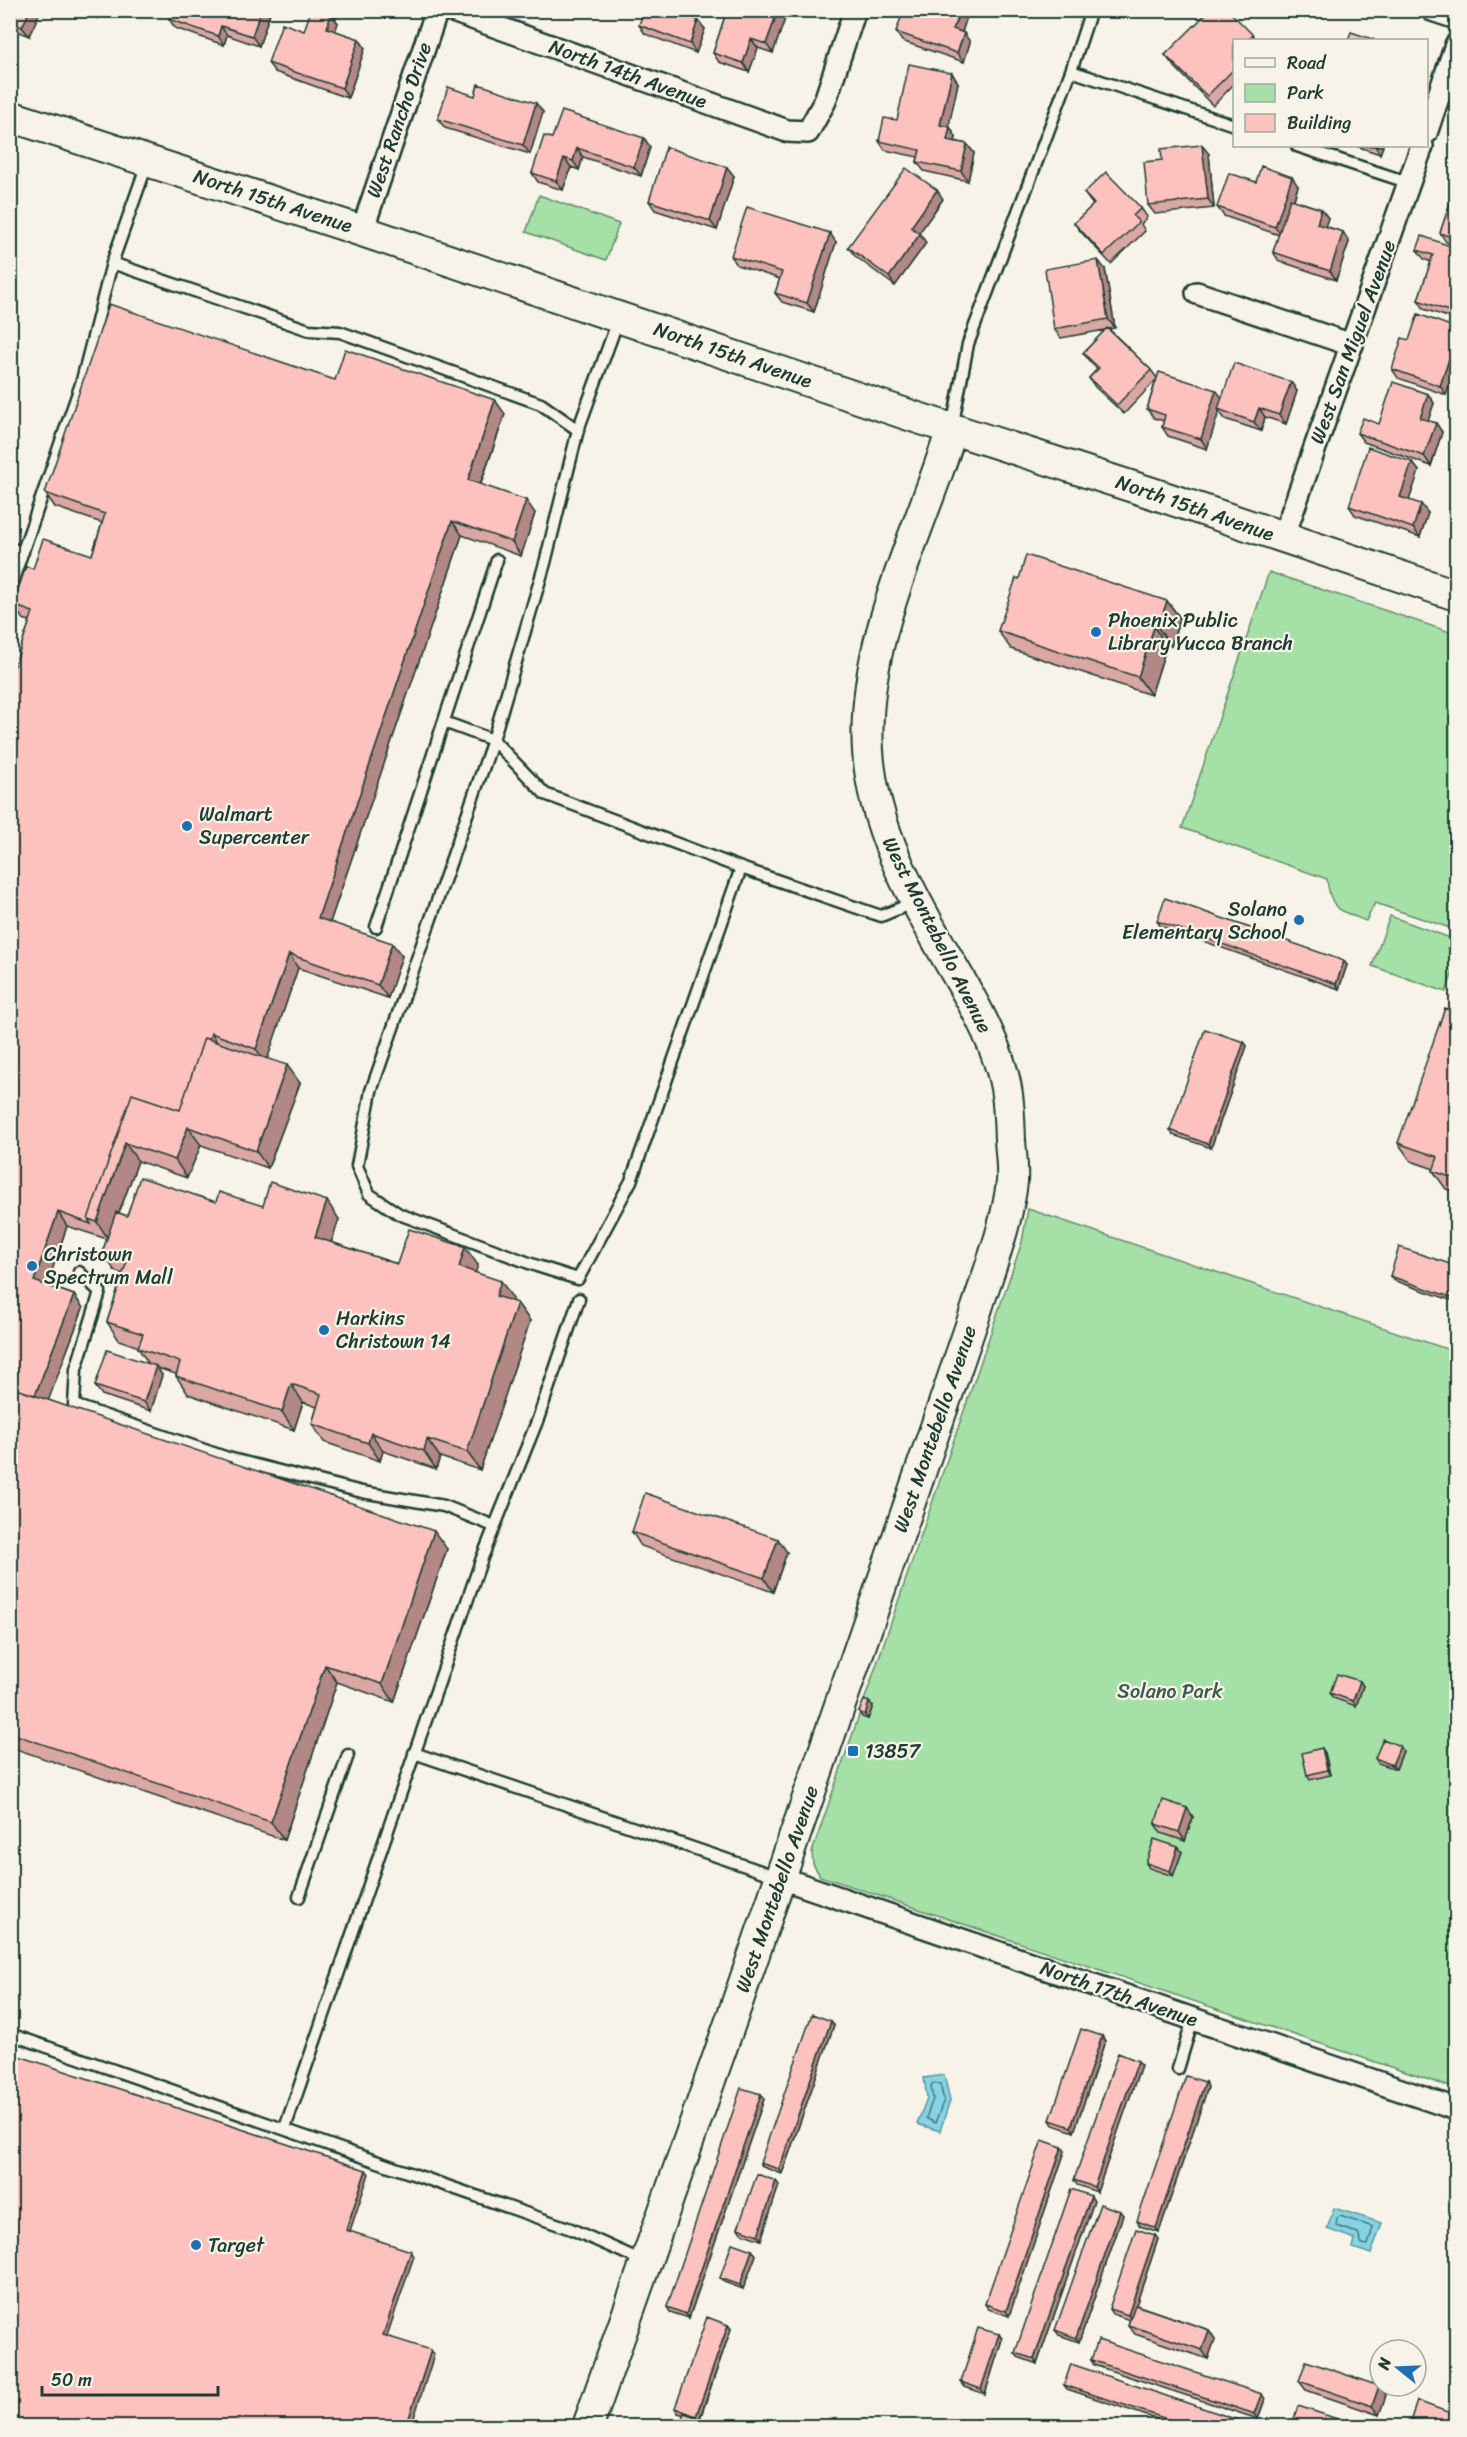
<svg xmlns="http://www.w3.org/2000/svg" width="1467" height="2437" font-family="Sriracha,sans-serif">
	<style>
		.green { fill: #a5e0a6; stroke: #628e6d; stroke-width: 1.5 }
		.water { fill: #86d3e5; stroke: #5d979e; stroke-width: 1.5 }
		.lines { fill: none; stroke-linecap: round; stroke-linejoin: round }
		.shore { stroke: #48797b; stroke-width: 1.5 }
		.lane-casing { stroke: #1f3d34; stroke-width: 15 }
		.street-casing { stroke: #1f3d34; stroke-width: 26 }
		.secondary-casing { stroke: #1f3d34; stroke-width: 34 }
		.lane { stroke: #f7f3e8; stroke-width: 10 }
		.street { stroke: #f7f3e8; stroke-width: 21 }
		.secondary { stroke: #f7f3e8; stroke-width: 30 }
		.wall { fill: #daa7a3; stroke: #1f3d34; stroke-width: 1.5 }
		.shaded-wall { fill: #b28885; stroke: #1f3d34; stroke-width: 1.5 }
		.building { fill: #fec2be; stroke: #1f3d34; stroke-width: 1.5 }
		.poi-dot { fill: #1f6fb2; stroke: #f7f3e8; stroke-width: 2 }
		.labels { text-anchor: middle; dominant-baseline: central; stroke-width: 4.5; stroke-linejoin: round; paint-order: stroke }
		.street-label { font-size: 20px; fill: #1f3d34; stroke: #f7f3e8 }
		.poi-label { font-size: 20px; fill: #1f3d34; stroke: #f7f3e8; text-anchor: start }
		.park-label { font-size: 20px; fill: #3a5e4b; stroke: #f7f3e8 }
	</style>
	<rect width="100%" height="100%" fill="#f7f3e8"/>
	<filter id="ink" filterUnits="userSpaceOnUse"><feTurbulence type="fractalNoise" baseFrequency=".0167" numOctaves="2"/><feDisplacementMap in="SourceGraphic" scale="12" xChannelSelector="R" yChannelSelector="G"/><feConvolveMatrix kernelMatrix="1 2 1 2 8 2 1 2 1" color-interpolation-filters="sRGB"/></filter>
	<g filter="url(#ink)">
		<path class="green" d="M539,195L619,224L606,260L526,232Z
			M1269,572L1456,634V930L1375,903L1366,921C1339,910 1330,910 1327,879L1182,828Z
			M1390,916L1456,940V963L1446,992L1372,966Z
			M1028,1209L1456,1352V2089L820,1876L813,1864L812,1852L1022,1242Z"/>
		<path class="water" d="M944,2075L950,2100L940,2131L917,2124L927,2098L924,2078Z
			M1334,2208L1382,2223L1371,2254L1353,2248L1355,2239L1327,2229Z"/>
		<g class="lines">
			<path class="shore" d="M933,2083L940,2084L944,2100L935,2123L926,2118L933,2099L931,2086Z
				M1340,2216L1373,2227L1368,2245L1362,2244L1358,2233L1336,2226L1337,2218Z"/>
			<g class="lane-casing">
				<path id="lane" d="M1071,71L1234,125
					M1297,146L1410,183
					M112,263L309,330L340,332L541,404L578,430
					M618,320L578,430L545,563L493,740L371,1091L357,1166L369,1194L399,1214L537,1266L578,1279L631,1181L741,868
					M952,428L968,344L1071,71L1091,10
					M10,548L23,552
					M10,588L81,384L112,263L147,164
					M444,722L493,740L545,794L741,868L881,916L915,902
					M376,927L497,560
					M79,1272L100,1292L76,1369L74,1405L228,1458L362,1492L444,1506L494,1526
					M414,1753L778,1877
					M299,1897L348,1755
					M10,2034L571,2229L645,2262
					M1178,2069L1193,2019
					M285,2128L482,1558L538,1419L579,1299"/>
			</g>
			<g class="street-casing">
				<path id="street" d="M450,10L787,131L808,132L825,101L855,10
					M1432,10L1456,18
					M1426,133L1456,45
					M362,231L437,10
					M1197,293L1352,345
					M1283,538L1422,146
					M781,1878L1456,2109"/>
			</g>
			<g class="secondary-casing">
				<path id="secondary" d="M10,116L362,231L915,417L1152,493L1456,595
					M588,2426L734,2012L977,1308C990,1267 1007,1225 1012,1182C1013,1169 1011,1154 1010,1140C1009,1117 1009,1094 1002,1071C990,1029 967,992 945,954C909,891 873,826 868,751C861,639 920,533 952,429"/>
			</g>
			<use href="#lane" class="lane"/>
			<use href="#street" class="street"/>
			<use href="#secondary" class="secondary"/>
		</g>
		<path class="wall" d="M10,10L29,36L17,31L11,42Z
			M75,10H99L97,18Z
			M121,10H135L133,14Z
			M271,10L259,46L227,35L224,45L175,28L169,19Z
			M727,10H788L773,53L758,48L749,72L719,62L713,53Z
			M969,10L962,32L970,42L964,62L902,41L896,32L915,16Z
			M1156,10H1187L1158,14Z
			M680,13L705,29L696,53L645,34L639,25Z
			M331,14L338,23L335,31L359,39L365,48L348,98L275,72L268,63L304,31Z
			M1253,35L1257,40H1234V84L1213,106L1172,64L1165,55Z
			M958,83L948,127L956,137L955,141L967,144L974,153L968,181L924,171L917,162L918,157L885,150L879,141L897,120Z
			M475,96L543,112L530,154L445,128L438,119Z
			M552,138H644L650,147L641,176L583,157L579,170L571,167L563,190L538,182L532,173Z
			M1356,146H1383L1380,154Z
			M1209,154L1214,208L1155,214L1148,205Z
			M734,176L717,230L655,210L649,201Z
			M1256,182L1298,186L1294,200L1321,209L1328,218L1325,226L1343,232L1349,242L1336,280L1279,261L1273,252L1279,235L1224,216L1217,207Z
			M1456,185V246L1446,242L1440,233Z
			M1084,193L1141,208L1147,217L1141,224L1145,231L1111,264L1081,232L1074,223L1093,205Z
			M943,199L919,233L926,243L895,286L855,256L848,247Z
			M836,242L814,312L782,302L775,293L780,279L737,265L731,256Z
			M1456,248V320L1424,309L1418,300L1431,262L1424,259L1417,250Z
			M1105,269L1115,328L1109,329L1151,370L1157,378L1222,398L1291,382L1297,391L1286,424L1265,417L1261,431L1225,419L1219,411L1207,449L1168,436L1162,427L1164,421L1154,418L1147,409L1156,380L1124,414L1095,387L1089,378L1097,369L1090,362L1083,353L1105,330L1061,338L1054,329Z
			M1456,328V366L1446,395L1398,378L1392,369L1409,340Z
			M335,380L505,414L481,484L535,513L521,556L462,535L330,922L402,956L388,998L298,968L267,1059L300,1083L268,1168L201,1145L187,1178L138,1161L119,1213L127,1216L216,1202L263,1206L339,1219L331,1242L397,1264L478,1265L475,1272L513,1299V1301L517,1303L530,1321L480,1470L440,1457L436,1469L383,1451L380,1461L324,1442L312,1424L317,1407L303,1402L294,1430L188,1394L176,1376V1374L157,1368L162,1375L151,1411L102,1395L95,1386L149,1364L138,1348L139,1347L119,1340L107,1322L123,1274L115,1271L102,1253L107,1239L67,1226L47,1285L74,1295L83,1308L48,1400L447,1549L394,1702L337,1682L284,1840L10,1747V679L30,621L23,619L13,605L33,569L92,555L102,523L55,507L45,493Z
			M1428,394L1434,403L1428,421L1436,423L1442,432L1431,466L1364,442L1357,433L1379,424Z
			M1412,462L1419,471L1409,500L1428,513L1420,537L1355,515L1349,506Z
			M1019,579L1167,601L1180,618L1171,646L1167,645L1151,695L1011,649L998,631Z
			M1157,921L1347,965L1339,989L1160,926Z
			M1456,1012V1192L1446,1189L1433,1171L1434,1169L1411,1161L1398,1143Z
			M1244,1042L1247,1046L1211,1148L1173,1135L1170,1130Z
			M1456,1266V1302L1393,1280L1390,1276Z
			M632,1532L787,1552L773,1592L641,1546Z
			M1363,1686L1356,1706L1333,1698L1330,1693Z
			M873,1706L868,1719L862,1717L859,1712Z
			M1400,1746L1403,1751L1396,1769L1378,1763L1375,1758Z
			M1325,1753L1330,1775L1310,1780L1307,1775Z
			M1187,1808L1193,1817L1185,1841L1161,1833L1155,1824Z
			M1182,1852L1173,1876L1149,1868L1146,1863Z
			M831,2021L834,2025L782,2174L763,2167L760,2163Z
			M1102,2036L1105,2041L1074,2132L1053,2125L1050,2120Z
			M1141,2065L1097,2192L1077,2185L1074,2180Z
			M1205,2082L1208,2087L1159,2232L1140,2226L1137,2221Z
			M761,2094L764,2099L689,2318L670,2312L667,2307Z
			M1065,2151L1009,2316L988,2309L985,2304Z
			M779,2185L761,2240L741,2233L738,2228Z
			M1094,2201L1037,2364L1018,2357L1015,2353Z
			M1123,2215L1079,2342L1059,2335L1055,2330Z
			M1158,2239L1136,2305L1209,2330L1215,2339L1208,2359L1135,2334L1128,2325L1130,2320L1112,2314L1109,2309Z
			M752,2250L756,2255L743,2289L724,2282L720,2278Z
			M728,2325L731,2329L700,2419L678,2413L675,2408Z
			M999,2334L1002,2339L985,2394L965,2387L961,2382Z
			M1091,2360L1265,2399L1258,2419L1094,2365Z
			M1299,2381L1379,2386L1386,2395L1379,2415L1306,2390Z
			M1064,2385L1259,2427H1180L1067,2389Z
			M1410,2422L1456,2427L1413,2426Z"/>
		<path class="shaded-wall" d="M30,10H41L29,36L22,27Z
			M92,10H99L97,18Z
			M261,10H271L259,46L252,36Z
			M778,10H788L773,53L766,44Z
			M960,10H969L960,38L953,29Z
			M331,14L338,23L333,37L327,28Z
			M698,20L705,29L696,53L690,44Z
			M10,22L17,31L11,42H10Z
			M221,26L227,35L224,45L218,36Z
			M964,33L970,42L964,62L957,53Z
			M359,39L365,48L348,98L342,88Z
			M751,39L758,48L749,72L743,63Z
			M952,73L958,83L947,135L940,125Z
			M536,103L543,112L530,154L523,145Z
			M950,127L956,137L953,149L947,140Z
			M644,138L650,147L641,176L634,167Z
			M967,144L974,153L968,181L961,171Z
			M1202,145L1209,154L1214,208L1208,199Z
			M1375,146H1383L1380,154Z
			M577,148L583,157L579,170L573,161Z
			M564,158L571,167L563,190L556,181Z
			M727,167L734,176L717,230L710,221Z
			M1292,177L1298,186L1282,236L1275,227Z
			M937,190L943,199L917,236L911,227Z
			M1321,209L1328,218L1323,233L1317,224Z
			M1343,232L1349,242L1336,280L1330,271Z
			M830,233L836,242L814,312L807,303Z
			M920,234L926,243L895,286L889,277Z
			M1098,260L1105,269L1115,328L1108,319Z
			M1456,338V366L1446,395L1440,386Z
			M1291,382L1297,391L1286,424L1279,415Z
			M1216,390L1223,399L1207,449L1201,439Z
			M1428,394L1434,403L1426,427L1420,418Z
			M495,400L505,414L477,493L468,480Z
			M1259,408L1265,417L1261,431L1254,422Z
			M1436,423L1442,432L1431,466L1424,456Z
			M1412,462L1419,471L1407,506L1400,497Z
			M526,500L535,513L521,556L512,542Z
			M1421,504L1428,513L1420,537L1413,528Z
			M452,521L462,535L327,931L318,918Z
			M1167,601L1180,618L1171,646L1158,628Z
			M1154,627L1167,645L1151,695L1138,677Z
			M392,943L402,956L388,998L378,985Z
			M289,954L298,968L266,1063L256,1049Z
			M1344,961L1347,965L1339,989L1336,984Z
			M211,1033L220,1047L183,1115Z
			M1244,1042L1247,1046L1211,1148L1208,1144Z
			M287,1065L300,1083L268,1168L256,1151Z
			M188,1127L201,1145L187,1178L175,1160Z
			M125,1143L138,1161L109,1240L97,1222Z
			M327,1201L339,1219L327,1254L315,1237Z
			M58,1212L67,1226L44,1294L34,1281Z
			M465,1247L478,1265L471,1285L459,1267Z
			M501,1281L513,1299L509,1314L496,1296Z
			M74,1295L83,1308L44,1412L34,1398Z
			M517,1303L530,1321L480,1470L467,1452Z
			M156,1366L162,1375L151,1411L144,1402Z
			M291,1384L303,1402L294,1430L282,1412Z
			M371,1433L383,1451L380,1461L368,1443Z
			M427,1439L440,1457L436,1469L424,1451Z
			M434,1531L447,1549L394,1702L382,1684Z
			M778,1539L787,1552L773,1592L764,1578Z
			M325,1665L337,1682L284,1840L271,1822Z
			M1360,1681L1363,1686L1356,1706L1353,1701Z
			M869,1702L873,1706L868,1719L865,1715Z
			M1400,1746L1403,1751L1396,1769L1392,1765Z
			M1322,1748L1325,1753L1330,1775L1327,1770Z
			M1187,1808L1193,1817L1185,1841L1179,1832Z
			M1178,1847L1182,1852L1173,1876L1170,1871Z
			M831,2021L834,2025L782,2174L779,2169Z
			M1102,2036L1105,2041L1074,2132L1071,2127Z
			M1138,2061L1141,2065L1097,2192L1094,2187Z
			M1205,2082L1208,2087L1159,2232L1156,2228Z
			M761,2094L764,2099L689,2318L686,2314Z
			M1062,2147L1065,2151L1009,2316L1006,2311Z
			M366,2170L369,2174L349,2234L346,2230Z
			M776,2181L779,2185L761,2240L758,2235Z
			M1091,2196L1094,2201L1037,2364L1034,2359Z
			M1120,2211L1123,2215L1079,2342L1076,2338Z
			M1155,2235L1158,2239L1131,2320L1128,2315Z
			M752,2250L756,2255L743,2289L740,2285Z
			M411,2251L414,2256L386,2339L383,2335Z
			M728,2325L731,2329L699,2420L696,2416Z
			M1209,2330L1215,2339L1208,2359L1202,2350Z
			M999,2334L1002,2339L985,2394L981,2389Z
			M431,2350L434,2355L411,2427H406Z
			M1379,2386L1386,2395L1379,2415L1372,2406Z
			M1262,2394L1265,2399L1258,2419L1255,2414Z"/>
		<path class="building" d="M10,10H30L22,27L10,22Z
			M172,10H261L252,36L221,26L218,36L169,19Z
			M311,10H321L331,14L327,28L359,39L342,88L268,63L282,23L304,31Z
			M644,10H673L698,20L690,44L639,25Z
			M727,10H778L766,44L751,39L743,63L713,53Z
			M917,10H960L953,29L964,33L957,53L896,32L903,12L915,16Z
			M1210,10H1228L1253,35L1248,40H1234V69L1207,96L1165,55Z
			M1351,32L1375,40H1348Z
			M909,64L952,73L940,125L950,127L947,140L967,144L961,171L917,162L920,150L879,141L884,118L897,120Z
			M478,84L536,103L523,145L438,119L448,87L475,96Z
			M562,111L644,138L634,167L577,148L573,161L564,158L556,181L532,173L544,136L552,138Z
			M1202,145L1208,199L1148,205L1144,162L1162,160L1161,149Z
			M666,147L727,167L710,221L649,201Z
			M1261,166L1292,177L1275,227L1217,207L1229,173L1256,182Z
			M906,168L937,190L911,227L920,234L889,277L848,247Z
			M1106,172L1141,208L1133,216L1139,222L1104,255L1074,223L1094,204L1084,193Z
			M1456,185V239L1440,233Z
			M1290,199L1321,209L1317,224L1343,232L1330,271L1273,252Z
			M747,207L830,233L807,303L775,293L782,272L731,256Z
			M1422,236L1456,248V305L1454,313L1418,300L1433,255L1417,250Z
			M1098,260L1108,319L1054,329L1045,269Z
			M109,304L335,380L345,349L495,400L468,480L526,500L512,542L452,521L318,918L392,943L378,985L289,954L256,1049L211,1033L209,1039L204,1038L180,1110L132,1094L88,1219L91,1224L58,1212L34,1281L74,1295L35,1395L10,1387V679L33,612L13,605L26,566L33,569L43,539L92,555L105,514L45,493Z
			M1418,314L1456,328V338L1440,386L1392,369L1402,338L1409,340Z
			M1107,328L1151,370L1117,405L1089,378L1099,368L1083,353Z
			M1234,363L1291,382L1279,415L1259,408L1254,422L1218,409Z
			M1159,372L1216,390L1201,439L1162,427L1165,415L1147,409Z
			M1393,382L1428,394L1420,418L1436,423L1424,456L1357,433L1363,418L1379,424Z
			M1368,447L1412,462L1400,497L1421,504L1413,528L1349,506Z
			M1026,555L1167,601L1158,628L1154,627L1138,677L998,631L1016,578L1019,579Z
			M1165,898L1344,961L1336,984L1157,921Z
			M1445,1008L1456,1012V1179L1433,1171L1438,1157L1398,1143Z
			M1205,1029L1244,1042L1208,1144L1170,1130Z
			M204,1038L287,1065L256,1151L188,1127L175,1160L125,1143L97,1222L88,1219L132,1094L180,1110Z
			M140,1177L216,1202L219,1192L263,1206L270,1182L327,1201L315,1237L397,1264L409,1229L465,1247L459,1267L501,1281L496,1296L517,1303L467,1452L427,1439L424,1451L371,1433L368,1443L312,1424L321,1394L291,1384L282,1412L176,1376L180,1362L138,1348L143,1334L107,1322L127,1261L102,1253L116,1212L127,1216Z
			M1399,1247L1456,1266V1299L1390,1276Z
			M107,1350L156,1366L144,1402L95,1386Z
			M10,1387L434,1531L382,1684L325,1665L271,1822L10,1733Z
			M645,1493L778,1539L764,1578L632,1532Z
			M1337,1674L1360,1681L1353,1701L1330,1693Z
			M864,1700L869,1702L865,1715L859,1712Z
			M1383,1739L1400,1746L1392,1765L1375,1758Z
			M1322,1748L1327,1770L1307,1775L1302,1753Z
			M1163,1800L1187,1808L1179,1832L1155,1824Z
			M1154,1839L1178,1847L1170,1871L1146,1863Z
			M812,2014L831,2021L779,2169L760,2163Z
			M1081,2029L1102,2036L1071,2127L1050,2120Z
			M10,2053L366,2170L346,2230L411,2251L383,2335L431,2350L406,2427H10Z
			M1118,2053L1138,2061L1094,2187L1074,2180Z
			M1186,2076L1205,2082L1156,2228L1137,2221Z
			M741,2088L761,2094L686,2314L667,2307Z
			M1042,2140L1062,2147L1006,2311L985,2304Z
			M757,2174L776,2181L758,2235L738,2228Z
			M1071,2189L1091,2196L1034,2359L1015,2353Z
			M1100,2204L1120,2211L1076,2338L1055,2330Z
			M1136,2229L1155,2235L1128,2315L1109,2309Z
			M732,2243L752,2250L740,2285L720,2278Z
			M1135,2305L1209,2330L1202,2350L1128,2325Z
			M707,2317L728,2325L696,2416L675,2408Z
			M978,2328L999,2334L981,2389L961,2382Z
			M1098,2340L1262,2394L1255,2414L1091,2360Z
			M1306,2361L1379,2386L1372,2406L1299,2381Z
			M1071,2364L1259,2427H1191L1064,2385Z
			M1417,2401L1456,2415V2427H1423L1410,2422Z
			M1298,2406L1362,2427H1297L1292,2425Z
			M684,2413L720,2425V2427H679Z"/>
	</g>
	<g class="poi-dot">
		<circle cx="1096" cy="632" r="6"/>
		<circle cx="187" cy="826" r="6"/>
		<circle cx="1299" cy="920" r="6"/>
		<circle cx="32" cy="1266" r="6"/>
		<circle cx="324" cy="1330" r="6"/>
		<rect x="847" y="1745" width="12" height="12" rx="3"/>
		<circle cx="196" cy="2245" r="6"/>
	</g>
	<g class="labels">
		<g class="street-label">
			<text transform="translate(628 74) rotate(20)">North 14th Avenue</text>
			<text transform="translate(399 120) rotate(-71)">West Rancho Drive</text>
			<text transform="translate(273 201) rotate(18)">North 15th Avenue</text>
			<text transform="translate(1353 342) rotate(-70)">West San Miguel Avenue</text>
			<text transform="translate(733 355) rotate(19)">North 15th Avenue</text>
			<text transform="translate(1195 508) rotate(19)">North 15th Avenue</text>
			<text transform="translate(937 935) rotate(63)">West Montebello Avenue</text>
			<text transform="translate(935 1429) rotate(-71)">West Montebello Avenue</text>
			<text transform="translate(777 1889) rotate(-71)">West Montebello Avenue</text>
			<text transform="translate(1119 1994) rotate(19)">North 17th Avenue</text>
		</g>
		<g class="poi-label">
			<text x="1108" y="620">Phoenix Public<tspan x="1108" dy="23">Library Yucca Branch</tspan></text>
			<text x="199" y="814">Walmart<tspan x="199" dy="23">Supercenter</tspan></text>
			<text x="1287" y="909" text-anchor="end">Solano<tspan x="1287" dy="23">Elementary School</tspan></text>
			<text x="44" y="1254">Christown<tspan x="44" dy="23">Spectrum Mall</tspan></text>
			<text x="336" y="1318">Harkins<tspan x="336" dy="23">Christown 14</tspan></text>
			<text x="865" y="1751">13857</text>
			<text x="208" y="2245">Target</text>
		</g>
		<g class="park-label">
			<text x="1170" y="1691">Solano Park</text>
		</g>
	</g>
	<rect width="1467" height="2437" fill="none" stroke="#f7f3e8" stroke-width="36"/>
	<rect x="18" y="18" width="1431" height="2401" fill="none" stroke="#1f3d34" stroke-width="2" filter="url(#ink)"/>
	<rect x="1233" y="39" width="195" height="108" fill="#f7f3e8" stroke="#a1aaa0" stroke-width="1.5"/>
	<rect x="1245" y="58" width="30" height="9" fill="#f7f3e8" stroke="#a1aaa0" stroke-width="1.5"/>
	<text x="1287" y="69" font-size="18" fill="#1f3d34">Road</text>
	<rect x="1245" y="84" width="30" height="18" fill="#a5e0a6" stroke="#a1aaa0" stroke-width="1.5"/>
	<text x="1287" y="99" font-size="18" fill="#1f3d34">Park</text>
	<rect x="1245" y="114" width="30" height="18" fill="#fec2be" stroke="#a1aaa0" stroke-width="1.5"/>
	<text x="1287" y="129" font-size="18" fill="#1f3d34">Building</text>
	<g transform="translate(1398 2368) rotate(288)"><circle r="28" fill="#f7f3e8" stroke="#a1aaa0" stroke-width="1.5"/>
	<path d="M0-4.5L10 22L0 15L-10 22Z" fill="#1f6fb2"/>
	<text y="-9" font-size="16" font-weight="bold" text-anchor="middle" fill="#1f3d34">N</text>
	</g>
	<path d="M42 2386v9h176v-9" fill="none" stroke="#1f3d34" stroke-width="3"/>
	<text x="51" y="2386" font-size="18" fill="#1f3d34" stroke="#f7f3e8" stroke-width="4.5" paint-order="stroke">50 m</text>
</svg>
